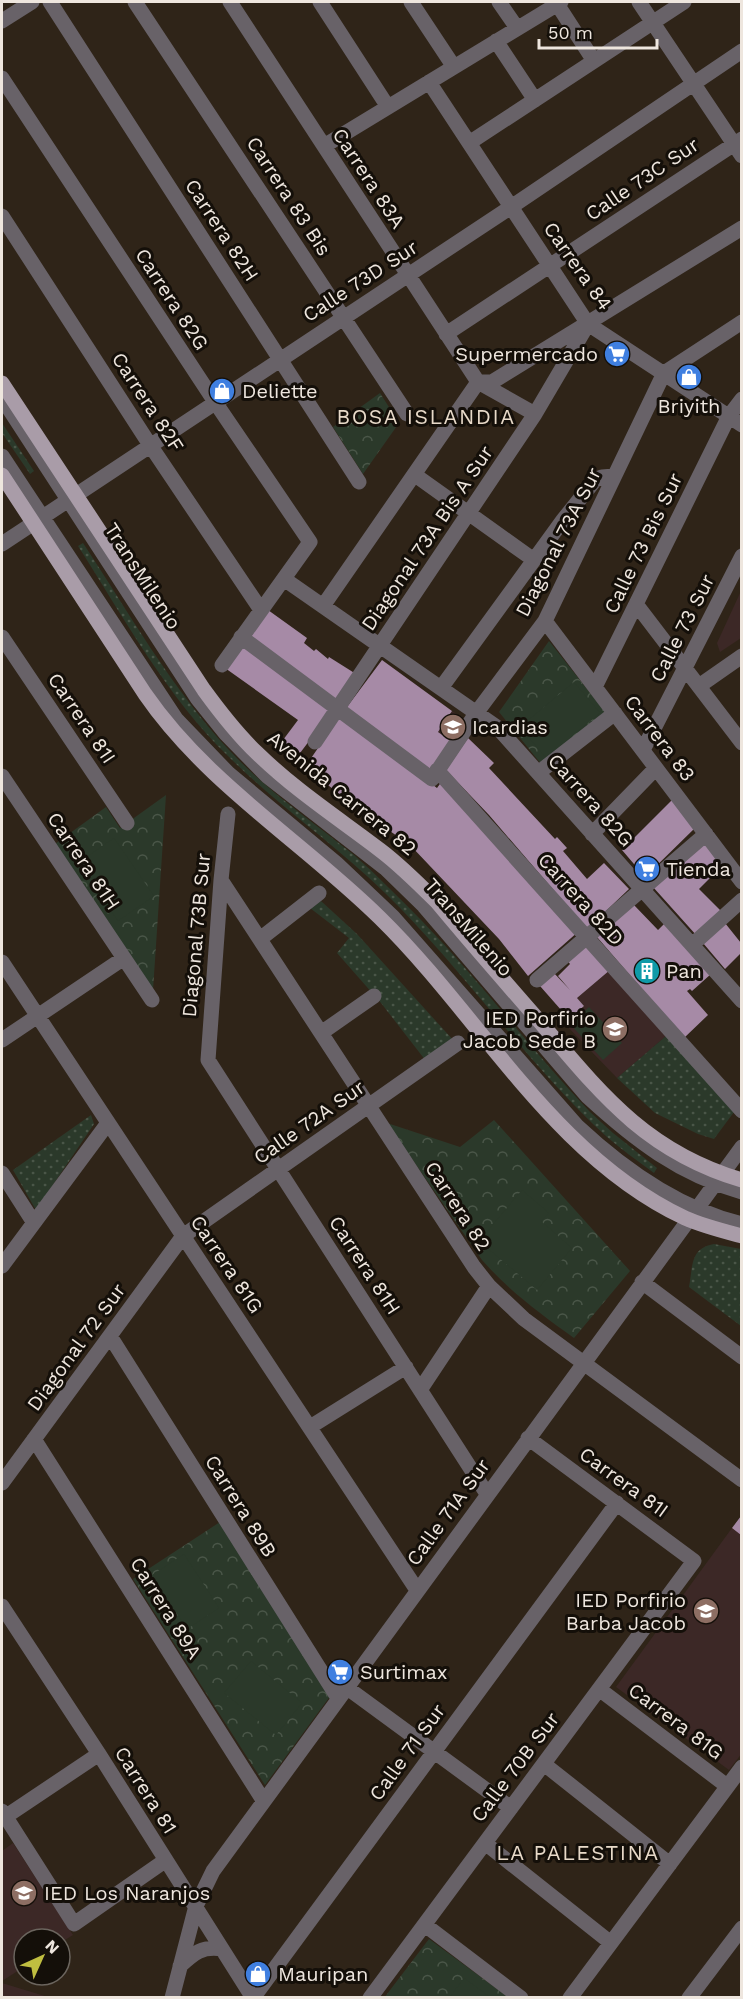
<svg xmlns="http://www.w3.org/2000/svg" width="743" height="1999" font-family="'Work Sans',sans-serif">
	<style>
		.education { fill: #3c2826 }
		.grass { fill: url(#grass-dots) }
		.park { fill: url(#park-crowns) }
		.pitch { fill: #2b392a }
		.building { fill: #a68aa6 }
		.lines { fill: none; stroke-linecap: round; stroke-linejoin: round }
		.minor { stroke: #686268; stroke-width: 15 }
		.major { stroke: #a99ca8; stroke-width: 15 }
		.labels { text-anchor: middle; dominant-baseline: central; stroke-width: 6; stroke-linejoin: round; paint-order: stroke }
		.street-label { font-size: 20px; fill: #eee6de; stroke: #140f09 }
		.poi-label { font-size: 20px; fill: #eee6de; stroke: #140f09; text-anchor: start }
		.neighbourhood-label { font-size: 21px; letter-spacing: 1.5px; fill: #e8dac9; stroke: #140f09 }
	</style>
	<defs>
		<pattern id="grass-dots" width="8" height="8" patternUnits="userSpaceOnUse" patternTransform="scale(1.5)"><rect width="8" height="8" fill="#2b392a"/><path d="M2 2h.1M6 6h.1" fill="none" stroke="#4a5648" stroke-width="1.8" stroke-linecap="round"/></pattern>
		<pattern id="park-crowns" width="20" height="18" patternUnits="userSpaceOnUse" patternTransform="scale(1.5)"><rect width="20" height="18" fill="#2b392a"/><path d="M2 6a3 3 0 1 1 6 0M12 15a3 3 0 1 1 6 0" fill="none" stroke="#4a5648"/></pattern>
	</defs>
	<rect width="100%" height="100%" fill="#2f2418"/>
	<path class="education" d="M741,591V638L720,652L717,643Z
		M452,711L469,722L455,744L438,732Z
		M610,970L666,1036L617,1078L564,1023L584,1006L577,998Z
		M732,1528L742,1535V1753L729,1770L616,1687Z
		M13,1843L73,1935L60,1943V1939H24V1967L2,1981V1851Z
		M2,1983L48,1997H2Z"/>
	<path class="grass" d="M2,423L34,471L30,474L2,433Z
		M83,543C129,613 172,689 229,750C266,790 312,821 354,855C378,876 400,899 422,921C481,982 532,1051 590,1112L613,1133L657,1168L654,1173C639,1162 622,1150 607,1137C526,1063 464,970 385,893C335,844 277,805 228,756C167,697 124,618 78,546Z
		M321,901L357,934L454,1041L426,1061L381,1003L337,953L349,938L310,908Z
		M666,1036L734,1112L714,1139L698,1134L655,1113L617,1078Z
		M91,1115L94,1124L36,1210L13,1170Z
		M714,1244L741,1249V1326L689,1287C693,1266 690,1248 714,1244Z"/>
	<path class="park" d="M380,393L399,423L363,474L333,427Z
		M549,641L606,713L542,765L499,712Z
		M166,795L153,990L55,844L106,807L120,828Z
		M494,1120L630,1271L574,1338C541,1314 509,1291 482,1260L387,1123L460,1147Z
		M220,1522L331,1695L265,1785L133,1579Z
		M429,1939L508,1997L384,1998Z"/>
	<path class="pitch" d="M574,682L600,713L546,758L520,727Z
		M114,838L154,896L118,921L78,863Z
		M589,1007L622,1043L603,1060L570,1024Z
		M522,1190L549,1213L541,1221L572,1248L537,1290L479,1241Z
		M184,1554L219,1608L187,1629L152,1575Z
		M251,1661L302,1703L276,1735L224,1693Z
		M464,1978L490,1997H450Z"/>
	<path class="building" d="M268,610L307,638L304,643L314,651L316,649L328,659L329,657L356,674L338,702L250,638Z
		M243,645L331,712L294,761L277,748L298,720L225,668Z
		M382,660L452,711L438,732L455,744L433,774L344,711Z
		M340,716L437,788L442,781L579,931L528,976L499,939L411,846L352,804L305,767Z
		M468,738L494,763L489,768L555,839L557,837L567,848L563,851L587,879L604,863L629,889L587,929L489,815L446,770Z
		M675,797L696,827L645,877L622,850Z
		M704,838L724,864L699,889L722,912L697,936L653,887Z
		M633,904L658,930L665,923L711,974L692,991L690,989L687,991L708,1015L684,1038L597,937Z
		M725,923L741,943V953L725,969L703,943Z
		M586,942L610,970L577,998L584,1006L569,1019L540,986L553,972L570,990L558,976L570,964L567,960Z
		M741,1516V1535L732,1528Z"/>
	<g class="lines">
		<path class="minor" d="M50,2L359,482
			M135,2L407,414
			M230,2L478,382L535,414
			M320,2L388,107
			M411,2L454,67
			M499,2L517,28
			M639,2L742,156
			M557,4L594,61
			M2,21L32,2
			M496,41L535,100
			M2,78L215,402L310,542L222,665
			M429,82L588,324L742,425
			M469,143L684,2
			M324,146L561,2
			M2,216L150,445L261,610
			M446,334L742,139
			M478,382H492L742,228
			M2,398L197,698L226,734L267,776L385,868L424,906L588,1097C635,1140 679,1174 742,1192
			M2,456L176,719L228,773L336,863L393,917L577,1126C623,1169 679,1209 742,1224
			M415,475L534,560
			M2,544L511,207L742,51
			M284,579L498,728L742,1001
			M636,604L742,743
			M323,606L478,382
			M545,621L742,882
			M2,637L127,823
			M241,637L432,779L477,712L545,621L664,373L742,322
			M699,686L742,656
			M595,687L729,416L742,399
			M441,688L563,520L595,480L602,477L614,476
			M315,742L535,414L588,324
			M643,750L742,556
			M437,770L742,1111
			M538,773L615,713
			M2,776L152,1000
			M228,814L221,880L208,1060L487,1494
			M592,834L656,768
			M221,880L474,1267L489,1286L524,1319L742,1480
			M260,939L319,893
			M692,945L742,900
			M2,962L417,1590
			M537,980L706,834
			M321,1033L374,996
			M2,1040L124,958
			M2,1173L34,1223
			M2,1266L108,1123
			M642,1282L742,1357
			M110,1336L338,1698
			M420,1390L489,1286
			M310,1427L406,1367
			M34,1439L263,1800
			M2,1483L183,1236L458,1043
			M2,1606L99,1754L253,1998
			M346,1687L511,1808
			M599,1689L727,1786
			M544,1764L670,1864
			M2,1811L74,1924L166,1860
			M5,1817L99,1754
			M485,1843L611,1943
			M425,1925L521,1998
			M180,1966C194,1953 202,1946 222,1949
			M172,1998L196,1906L213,1871L742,1147
			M253,1998L617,1503
			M370,1998L694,1561L528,1438
			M570,1998L742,1767
			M689,1998L742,1928"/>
		<path class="major" d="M2,383L204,690C220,712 237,734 257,753C295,790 338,818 380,850C400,865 419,884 437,902C471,943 506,983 541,1023C602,1095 647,1152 742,1180
			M2,475L145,694C207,784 303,842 380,918C481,1017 553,1156 685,1218C703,1226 723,1231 742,1236"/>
	</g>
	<defs>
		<g id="supermarket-disc" transform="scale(1.35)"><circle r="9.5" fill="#3f7fe0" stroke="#140f09"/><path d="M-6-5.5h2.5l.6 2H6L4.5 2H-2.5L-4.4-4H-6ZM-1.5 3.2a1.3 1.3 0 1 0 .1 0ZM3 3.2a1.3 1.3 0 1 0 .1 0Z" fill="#fff"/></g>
		<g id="shop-disc" transform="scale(1.35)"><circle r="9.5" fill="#3f7fe0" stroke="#140f09"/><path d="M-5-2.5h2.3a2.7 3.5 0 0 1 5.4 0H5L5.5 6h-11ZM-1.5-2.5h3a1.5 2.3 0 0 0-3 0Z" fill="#fff"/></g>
		<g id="school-disc" transform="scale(1.35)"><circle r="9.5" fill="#8d6e63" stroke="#140f09"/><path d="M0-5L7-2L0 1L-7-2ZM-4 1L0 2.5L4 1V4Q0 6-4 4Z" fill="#fff"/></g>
		<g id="building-disc" transform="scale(1.35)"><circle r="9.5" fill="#0f9aa8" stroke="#140f09"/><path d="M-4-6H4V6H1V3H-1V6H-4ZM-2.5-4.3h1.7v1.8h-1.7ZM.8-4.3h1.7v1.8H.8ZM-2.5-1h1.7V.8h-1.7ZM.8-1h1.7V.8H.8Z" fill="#fff"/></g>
	</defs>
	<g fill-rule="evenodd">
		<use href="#supermarket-disc" x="617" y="354"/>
		<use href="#shop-disc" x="689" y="377"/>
		<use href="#shop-disc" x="222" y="391"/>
		<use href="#school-disc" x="453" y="727"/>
		<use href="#supermarket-disc" x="647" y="869"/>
		<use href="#building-disc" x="647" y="971"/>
		<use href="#school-disc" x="615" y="1029"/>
		<use href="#school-disc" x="706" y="1611"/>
		<use href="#supermarket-disc" x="340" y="1672"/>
		<use href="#school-disc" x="24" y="1893"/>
		<use href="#shop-disc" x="258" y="1974"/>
	</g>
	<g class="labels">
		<g class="street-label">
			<text transform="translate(369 178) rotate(57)">Carrera 83A</text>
			<text transform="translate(642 179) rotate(-34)">Calle 73C Sur</text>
			<text transform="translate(289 196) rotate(57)">Carrera 83 Bis</text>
			<text transform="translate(222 230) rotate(57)">Carrera 82H</text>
			<text transform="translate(578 266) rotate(55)">Carrera 84</text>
			<text transform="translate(360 281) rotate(-33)">Calle 73D Sur</text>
			<text transform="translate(172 299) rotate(57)">Carrera 82G</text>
			<text transform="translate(148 402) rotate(57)">Carrera 82F</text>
			<text transform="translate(427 538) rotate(-56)">Diagonal 73A Bis A Sur</text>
			<text transform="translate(558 542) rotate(-63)">Diagonal 73A Sur</text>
			<text transform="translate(643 543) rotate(-64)">Calle 73 Bis Sur</text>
			<text transform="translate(143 576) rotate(57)">TransMilenio</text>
			<text transform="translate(682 628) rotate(-63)">Calle 73 Sur</text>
			<text transform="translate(82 718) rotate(56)">Carrera 81I</text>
			<text transform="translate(660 738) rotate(53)">Carrera 83</text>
			<text transform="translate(342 793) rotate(39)">Avenida Carrera 82</text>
			<text transform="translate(591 800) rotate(48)">Carrera 82G</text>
			<text transform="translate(84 861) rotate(56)">Carrera 81H</text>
			<text transform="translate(581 899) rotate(48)">Carrera 82D</text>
			<text transform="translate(469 927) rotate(49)">TransMilenio</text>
			<text transform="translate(196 935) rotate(-85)">Diagonal 73B Sur</text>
			<text transform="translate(309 1122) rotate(-35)">Calle 72A Sur</text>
			<text transform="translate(458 1206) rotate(57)">Carrera 82</text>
			<text transform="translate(227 1264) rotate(56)">Carrera 81G</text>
			<text transform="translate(365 1265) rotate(57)">Carrera 81H</text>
			<text transform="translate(76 1347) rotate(-54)">Diagonal 72 Sur</text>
			<text transform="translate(624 1482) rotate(36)">Carrera 81I</text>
			<text transform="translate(241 1506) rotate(58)">Carrera 89B</text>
			<text transform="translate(448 1512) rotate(-54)">Calle 71A Sur</text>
			<text transform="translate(166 1608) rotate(58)">Carrera 89A</text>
			<text transform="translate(676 1721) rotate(37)">Carrera 81G</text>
			<text transform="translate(407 1752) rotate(-54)">Calle 71 Sur</text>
			<text transform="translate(515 1767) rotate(-53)">Calle 70B Sur</text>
			<text transform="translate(146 1790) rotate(58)">Carrera 81</text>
		</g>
		<g class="poi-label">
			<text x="598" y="354" text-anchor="end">Supermercado</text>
			<text x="242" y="391">Deliette</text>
			<text x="689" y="406" text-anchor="middle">Briyith</text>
			<text x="472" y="727">Icardias</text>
			<text x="666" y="869">Tienda</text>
			<text x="666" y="971">Pan</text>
			<text x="596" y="1018" text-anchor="end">IED Porfirio<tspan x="596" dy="23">Jacob Sede B</tspan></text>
			<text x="686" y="1600" text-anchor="end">IED Porfirio<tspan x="686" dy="23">Barba Jacob</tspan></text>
			<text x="360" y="1672">Surtimax</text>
			<text x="44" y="1893">IED Los Naranjos</text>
			<text x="278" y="1974">Mauripan</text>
		</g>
		<g class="neighbourhood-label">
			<text x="426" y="416">BOSA ISLANDIA</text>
			<text x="578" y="1852">LA PALESTINA</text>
		</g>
	</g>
	<rect width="743" height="1999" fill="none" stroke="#eee6de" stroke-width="6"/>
	<g transform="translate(42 1957) rotate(45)"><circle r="28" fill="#140f09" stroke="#6b655e" stroke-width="1.5"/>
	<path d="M0-4.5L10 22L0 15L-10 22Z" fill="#c0be40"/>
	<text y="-9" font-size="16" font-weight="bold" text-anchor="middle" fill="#eee6de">N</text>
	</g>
	<path d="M539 39v9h118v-9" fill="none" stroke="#eee6de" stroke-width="3"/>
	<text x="548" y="39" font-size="18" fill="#eee6de" stroke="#140f09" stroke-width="4.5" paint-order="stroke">50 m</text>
</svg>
